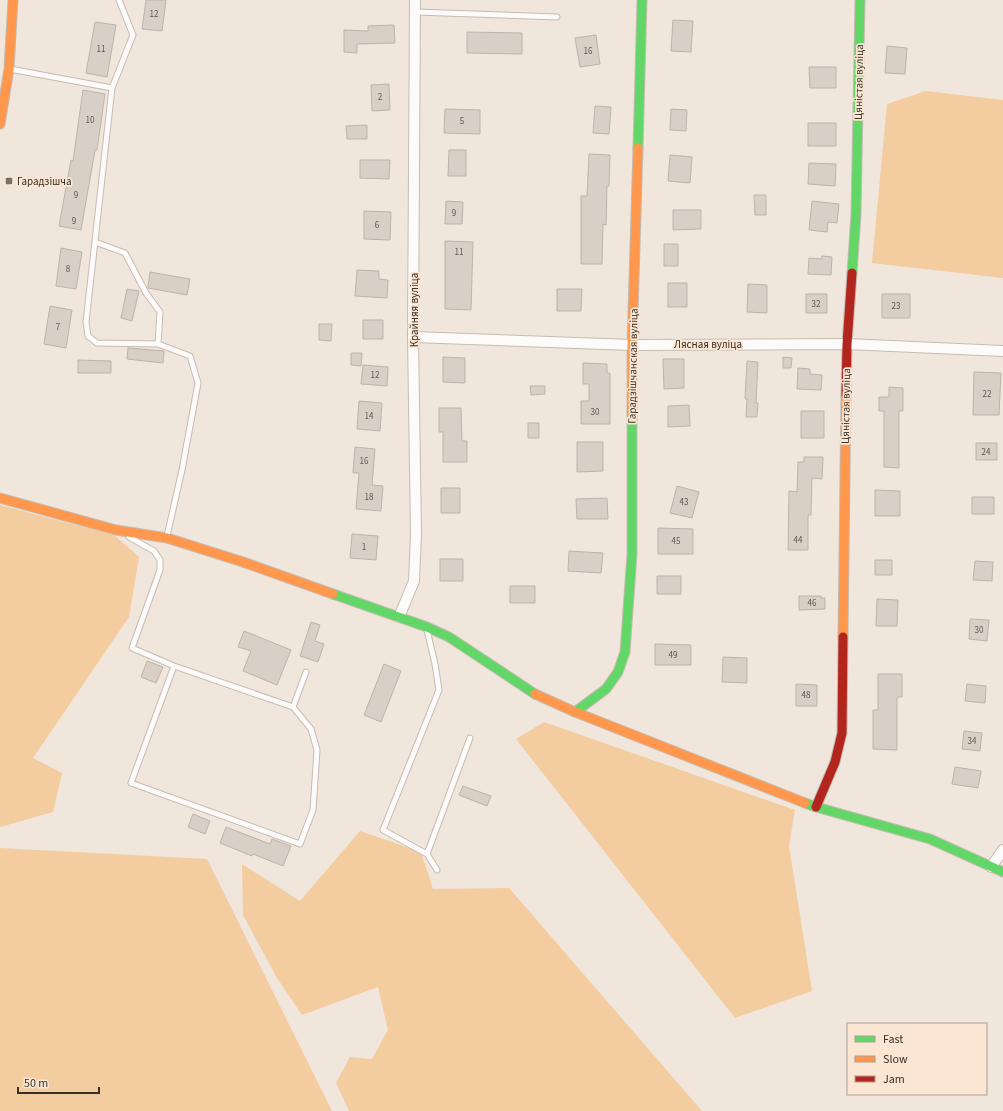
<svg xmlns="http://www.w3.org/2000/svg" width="1003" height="1111" font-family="'Source Sans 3',sans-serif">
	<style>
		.green { fill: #f3cca0 }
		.building { fill: #d8cfc7; stroke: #bcb3ab }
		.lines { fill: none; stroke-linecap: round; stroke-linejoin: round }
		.lane-casing { stroke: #c4bcb3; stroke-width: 7 }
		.street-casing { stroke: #c4bcb3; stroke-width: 12 }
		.fast-casing { stroke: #c4bcb3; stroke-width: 11 }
		.slow-casing { stroke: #c4bcb3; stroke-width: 11 }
		.jam-casing { stroke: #c4bcb3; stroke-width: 11 }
		.lane { stroke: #fdfbfa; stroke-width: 5 }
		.street { stroke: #fdfbfa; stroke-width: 10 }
		.fast { stroke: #63d668; stroke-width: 9 }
		.slow { stroke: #ff974d; stroke-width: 9 }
		.jam { stroke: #b3261e; stroke-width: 9 }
		.poi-dot { fill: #797067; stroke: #fae6d2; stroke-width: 1.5 }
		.labels { text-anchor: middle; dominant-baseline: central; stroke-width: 3.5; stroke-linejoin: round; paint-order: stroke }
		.number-label { font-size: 9px; fill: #605850 }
		.street-label { font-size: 11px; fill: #383028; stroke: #fae6d2 }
		.poi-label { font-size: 11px; fill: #383028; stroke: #fae6d2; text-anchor: start }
	</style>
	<rect width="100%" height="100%" fill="#f1e6db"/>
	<path class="green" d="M926,91L1003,100V278L872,263L887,104Z
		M0,505L114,535L139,557L129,617L33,758L62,773L53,812L0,827Z
		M544,722L795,810L789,846L812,991L735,1018L516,739Z
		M360,831L421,852L433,889L509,888L702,1111H349L336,1083L350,1057L372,1059L388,1030L378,987L302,1015L277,978L243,915L242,864L300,901Z
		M0,848L207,859L332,1111H0Z"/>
	<path class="building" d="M146,0H166L162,31L142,29Z
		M673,20L693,21L691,52L671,51Z
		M95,22L116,25L107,77L86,73Z
		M394,25L395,43L357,44V53L344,52V30L368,31V26Z
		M467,32L522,33V54L467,53Z
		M596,35L600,64L580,67L575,38Z
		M887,46L907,48L905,74L885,73Z
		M809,67H836V88H810Z
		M389,84L390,110L372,111L371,85Z
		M83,90L105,94L97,150H95L81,230L59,226L71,160L73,161Z
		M595,106L611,107L609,134L593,133Z
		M445,109L480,110V134L444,133Z
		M671,109L687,110L686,131L670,130Z
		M808,123H836V146H808Z
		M367,125V139H347L346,126Z
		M449,150H466V176H448Z
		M589,154L610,155L609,186H607L606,225L603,224L602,264H581V196H587Z
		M670,155L692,157L690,183L668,181Z
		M360,160H390L389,179L360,178Z
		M809,163L836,164L835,186L808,184Z
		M754,195H766V215H755Z
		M446,201L463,202L462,224H445Z
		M812,201L839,204L837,223L828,222L827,232L809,230Z
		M673,210H701V229L673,230Z
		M364,211L391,212L390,240L364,239Z
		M445,241L473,242L471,310L445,309Z
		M664,244H678V266H664Z
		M61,248L82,252L76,289L56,286Z
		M822,256L832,257L831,275L808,274L809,258L821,259Z
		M357,270L379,271V279L388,280L387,298L355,296Z
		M150,272L190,279L187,295L148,288Z
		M668,283H687V307H668Z
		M748,284L767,285V313L747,312Z
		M127,289L139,291L132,321L121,318Z
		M557,289H582L581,311H557Z
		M806,294H827V313H806Z
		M882,294H910V318H882Z
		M50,306L72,310L66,348L44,344Z
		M363,320H383V339H363Z
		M319,324H332L331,341L319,340Z
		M128,348L164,351L163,363L127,359Z
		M351,353H362L361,366L351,365Z
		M443,357L465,358V383L443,382Z
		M783,357L792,358L791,368H783Z
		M663,359H684V388L664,389Z
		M78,360L111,361V373H78Z
		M747,361L758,362L756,403H758L757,417H746L747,399H745Z
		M583,363L607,364V373H610V424H581V401H589V384H583Z
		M363,365L388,367L387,386L361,384Z
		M798,368L810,369V374L822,375L821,390L797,389Z
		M974,372L1001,373L999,415H973Z
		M530,386H545V394L531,395Z
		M889,387L903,388V411H899V468L884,467V411H879V397H889Z
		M359,401L382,403L380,431L357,429Z
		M689,405L690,426L668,427V406Z
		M439,408H461L462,441H467V462H443V432H439Z
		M801,411H824V438H801Z
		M528,423H539V438H528Z
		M577,442H603V471L577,472Z
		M976,443H997V460H976Z
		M355,447L375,449L372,485L383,486L381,511L356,509L359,473H353Z
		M804,457H823L822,479L812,478L811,515H808V550H788L789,491L797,492L798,462H804Z
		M677,486L699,492L692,518L670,513Z
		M441,488H460V513H441Z
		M875,490L900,491V516H875Z
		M972,497H994V514H972Z
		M607,498L608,519H577L576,499Z
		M658,528L693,529V554H658Z
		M352,534L378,536L376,560L350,558Z
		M569,551L603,553L601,573L568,571Z
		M440,559H463V581H440Z
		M875,560H892V575H875Z
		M975,561L993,562L992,581L973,580Z
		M657,576H681V594H657Z
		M510,586H535V603H510Z
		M799,596H821V598H825V609L799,610Z
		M877,599L898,600L897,626H876Z
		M970,619L989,620L987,641L969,639Z
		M311,622L320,625L315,641L324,644L318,662L300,656Z
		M244,631L291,650L277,685L243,671L251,651L238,647Z
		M655,644L691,645V665H655Z
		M723,657L747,658V683L722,682Z
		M147,661L163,667L156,683L141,677Z
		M384,664L401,671L381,722L364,715Z
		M878,674H902V697H897V750L873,749V710H878Z
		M796,684L817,685V706H796Z
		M967,684L986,686L985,703L965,701Z
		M964,731L982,733L980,751L962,749Z
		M955,767L981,771L978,788L952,784Z
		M463,786L491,796L487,806L459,795Z
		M193,814L210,821L205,834L188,827Z
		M226,827L270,844L272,839L291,846L283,866L253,854L252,856L220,843Z"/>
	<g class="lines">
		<g class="lane-casing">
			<path id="lane" d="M415,12L557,17
				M10,69L112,88L86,322L88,336L97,343L158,344
				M112,88L133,35L119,0
				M95,242L125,253L146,293L160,312L158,344L190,356L198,383L182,470L167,536
				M129,537L154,551L160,560V570L132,648L174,666L293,707L311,729L317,750L313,810L300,844L131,783L174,666
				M427,630L435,664L439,690L383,830L427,854L437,870
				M293,707L306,672
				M427,854L470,738"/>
		</g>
		<g class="street-casing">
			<path id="street" d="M413,337L632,345L847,344L1003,351
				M399,617L414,581L416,534L413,337L415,0
				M991,867L1003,850"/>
		</g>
		<g class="fast-casing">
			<path id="fast" d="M638,148L642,0
				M852,273L856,214L860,0
				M333,594L427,627L449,637L535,694
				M575,712L606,689L618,672L625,652L632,554V412
				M805,803L816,807L930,839L1003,872"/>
		</g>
		<g class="slow-casing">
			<path id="slow" d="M0,124L9,69L13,0
				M632,412V345L638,148
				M0,498L116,530L167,538L243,562L333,594
				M843,637L846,395
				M535,694L575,712L805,803"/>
		</g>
		<g class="jam-casing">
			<path id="jam" d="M846,395L847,344L852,273
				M816,807L835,762L842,733L843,637"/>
		</g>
		<use href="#lane" class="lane"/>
		<use href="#street" class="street"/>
		<use href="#fast" class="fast"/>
		<use href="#slow" class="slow"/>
		<use href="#jam" class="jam"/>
	</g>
	<rect class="poi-dot" x="5" y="177" width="8" height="8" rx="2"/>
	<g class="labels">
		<g class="number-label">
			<text x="154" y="14">12</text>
			<text x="101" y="49">11</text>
			<text x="588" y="51">16</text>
			<text x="380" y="97">2</text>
			<text x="90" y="120">10</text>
			<text x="462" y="121">5</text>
			<text x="76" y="195">9</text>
			<text x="454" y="213">9</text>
			<text x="74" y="221">9</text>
			<text x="377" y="225">6</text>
			<text x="459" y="252">11</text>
			<text x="68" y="269">8</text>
			<text x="816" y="304">32</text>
			<text x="896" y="306">23</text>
			<text x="58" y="327">7</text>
			<text x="375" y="375">12</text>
			<text x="987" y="394">22</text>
			<text x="595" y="412">30</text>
			<text x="369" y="416">14</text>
			<text x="986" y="452">24</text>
			<text x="364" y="461">16</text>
			<text x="369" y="497">18</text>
			<text x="684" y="502">43</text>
			<text x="798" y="540">44</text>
			<text x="676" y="541">45</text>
			<text x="364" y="547">1</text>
			<text x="812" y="603">46</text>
			<text x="979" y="630">30</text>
			<text x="673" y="655">49</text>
			<text x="806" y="695">48</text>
			<text x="972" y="741">34</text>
		</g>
		<g class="street-label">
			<text transform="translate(859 82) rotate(-89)">Цяністая вуліца</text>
			<text transform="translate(414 310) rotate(-90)">Крайняя вуліца</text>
			<text x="708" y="344">Лясная вуліца</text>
			<text transform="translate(633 366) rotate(-89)">Гарадзішчанская вуліца</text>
			<text transform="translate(846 406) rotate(-89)">Цяністая вуліца</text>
		</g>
		<g class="poi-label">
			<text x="17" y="181">Гарадзішча</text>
		</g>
	</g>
	<rect x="847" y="1023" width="140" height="72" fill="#fae6d2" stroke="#ac9d8e"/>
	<rect x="855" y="1036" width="20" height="6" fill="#63d668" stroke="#ac9d8e"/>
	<text x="883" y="1043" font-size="12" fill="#383028">Fast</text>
	<rect x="855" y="1056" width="20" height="6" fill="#ff974d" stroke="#ac9d8e"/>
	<text x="883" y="1063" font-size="12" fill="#383028">Slow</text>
	<rect x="855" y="1076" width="20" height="6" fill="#b3261e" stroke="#ac9d8e"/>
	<text x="883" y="1083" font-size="12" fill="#383028">Jam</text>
	<path d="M18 1087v6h81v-6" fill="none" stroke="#383028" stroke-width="2"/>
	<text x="24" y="1087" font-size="12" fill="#383028" stroke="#fae6d2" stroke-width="3" paint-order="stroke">50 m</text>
</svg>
